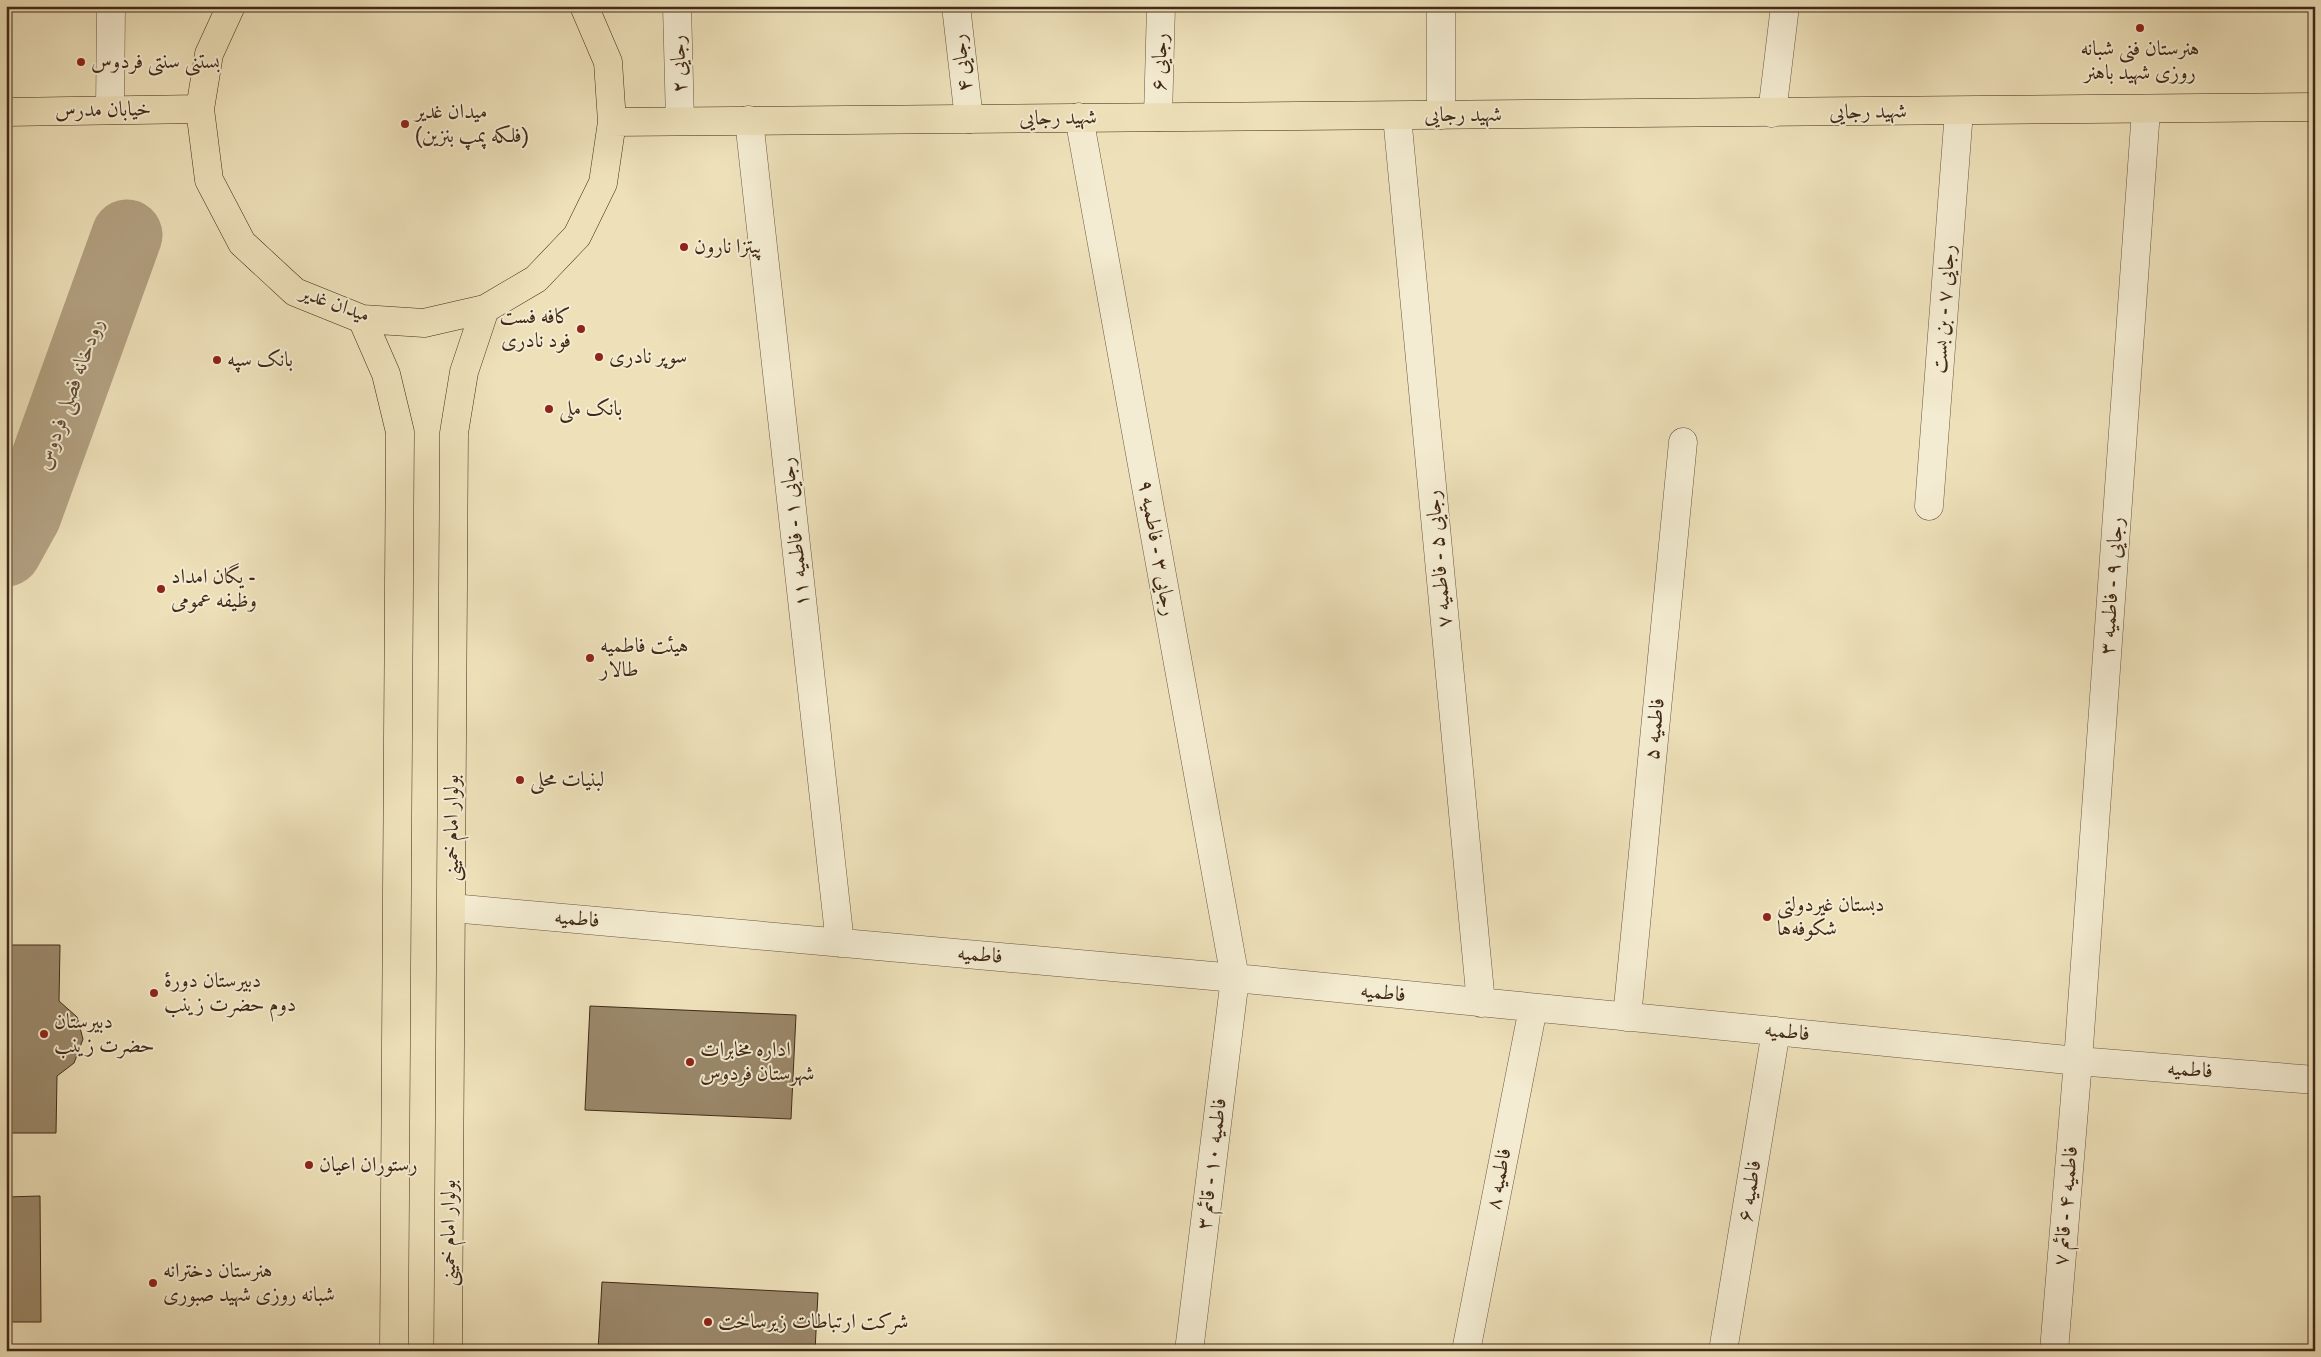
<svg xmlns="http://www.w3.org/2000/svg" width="2321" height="1357" font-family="'IM FELL DW Pica',Amiri,serif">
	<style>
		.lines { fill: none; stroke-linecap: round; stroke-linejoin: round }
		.river { stroke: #b3a283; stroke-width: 71 }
		.building { fill: #9b896c; stroke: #412918 }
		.minor-casing { stroke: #6c5740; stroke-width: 29 }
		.major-casing { stroke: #412918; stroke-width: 29 }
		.minor { stroke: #f4ecd2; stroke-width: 28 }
		.major { stroke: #eee1ba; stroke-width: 28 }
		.poi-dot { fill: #8f2418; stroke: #f4ecd2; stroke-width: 2 }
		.labels { text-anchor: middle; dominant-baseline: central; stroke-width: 4; stroke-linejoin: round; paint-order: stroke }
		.poi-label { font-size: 21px; fill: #412918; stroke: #f4ecd2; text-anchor: start }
		.street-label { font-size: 21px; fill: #412918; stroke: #f4ecd2 }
		.water-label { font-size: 22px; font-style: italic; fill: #634d38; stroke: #f4ecd2 }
	</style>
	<rect width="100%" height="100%" fill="#eee1ba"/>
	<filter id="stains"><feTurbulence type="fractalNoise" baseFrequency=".004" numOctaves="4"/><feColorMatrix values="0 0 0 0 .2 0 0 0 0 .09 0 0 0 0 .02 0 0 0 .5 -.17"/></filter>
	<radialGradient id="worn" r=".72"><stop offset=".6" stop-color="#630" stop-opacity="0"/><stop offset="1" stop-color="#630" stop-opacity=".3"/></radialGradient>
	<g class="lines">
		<path class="river" d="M6,551L26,515L127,235"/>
	</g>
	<path class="building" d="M6,945H60L59,1001L77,1017L83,1039L74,1063L57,1076L56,1133H6Z
		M590,1006L796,1015L791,1119L585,1110Z
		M40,1196L41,1322H6V1197Z
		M602,1282L818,1293L815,1351H598Z"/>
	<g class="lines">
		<g class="minor-casing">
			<path id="minor" d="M677,6L680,121
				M956,6L969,119
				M1441,6V115
				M110,110L111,6
				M1772,113L1785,6
				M1397,116L1481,1003
				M1079,117L1235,978L1189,1351
				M1158,117L1161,6
				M749,120L840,943
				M1929,506L1959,111
				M452,908L1235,978L2078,1061L2315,1080
				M1627,1017L1683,442
				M1466,1351L1533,1008
				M1723,1351L1776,1031
				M2054,1351L2078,1061L2146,110"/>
		</g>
		<g class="major-casing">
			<path id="major" d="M231,6L209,54L200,109L209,180L242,243L295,292L362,319L424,323L485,309L536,279L577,236L603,183L612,122L608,62L584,6
				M6,112L200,109
				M612,122L2315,107
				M362,319L386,374L400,432L394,1351
				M448,1351L454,433L464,372L485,309"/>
		</g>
		<use href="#minor" class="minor"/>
		<use href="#major" class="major"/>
	</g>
	<g class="poi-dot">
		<circle cx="2140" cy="28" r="5"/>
		<circle cx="81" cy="62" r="5"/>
		<circle cx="405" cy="124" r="5"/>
		<circle cx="684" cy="247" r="5"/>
		<circle cx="581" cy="329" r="5"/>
		<circle cx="599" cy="357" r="5"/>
		<circle cx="217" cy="360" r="5"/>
		<circle cx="549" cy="409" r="5"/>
		<circle cx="161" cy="589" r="5"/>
		<circle cx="590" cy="658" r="5"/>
		<circle cx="520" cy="780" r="5"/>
		<circle cx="1767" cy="917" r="5"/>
		<circle cx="154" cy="993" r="5"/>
		<circle cx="44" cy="1034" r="5"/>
		<circle cx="690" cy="1062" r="5"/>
		<circle cx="309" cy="1165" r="5"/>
		<circle cx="153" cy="1283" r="5"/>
		<circle cx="708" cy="1322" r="5"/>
	</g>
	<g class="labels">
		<g class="poi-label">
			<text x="2140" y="49" text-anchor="middle">هنرستان فنی شبانه‌<tspan x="2140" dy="24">روزی شهید باهنر</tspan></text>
			<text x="91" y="62">بستنی سنتی فردوس</text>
			<text x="415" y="112">میدان غدیر<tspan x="415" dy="24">(فلکه پمپ بنزین)</tspan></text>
			<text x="694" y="247">پیتزا نارون</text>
			<text x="571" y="317" text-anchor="end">کافه فست<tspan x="571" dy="24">فود نادری</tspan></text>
			<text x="609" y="357">سوپر نادری</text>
			<text x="227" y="360">بانک سپه</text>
			<text x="559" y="409">بانک ملی</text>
			<text x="171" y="577">یگان امداد -<tspan x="171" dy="24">وظیفه عمومی</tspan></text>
			<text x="600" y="646">هيئت فاطمیه<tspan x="600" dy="24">طالار</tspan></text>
			<text x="530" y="780">لبنیات محلی</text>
			<text x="1777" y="905">دبستان غیردولتی<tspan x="1777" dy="24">شکوفه‌ها</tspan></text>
			<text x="164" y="981">دبیرستان دورهٔ<tspan x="164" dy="24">دوم حضرت زینب</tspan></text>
			<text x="54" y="1022">دبیرستان<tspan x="54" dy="24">حضرت زینب</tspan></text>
			<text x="700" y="1050">اداره مخابرات<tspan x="700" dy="24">شهرستان فردوس</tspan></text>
			<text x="319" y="1165">رستوران اعیان</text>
			<text x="163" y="1271">هنرستان دخترانه<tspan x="163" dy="24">شبانه روزی شهید صبوری</tspan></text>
			<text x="718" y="1322">شرکت ارتباطات زیرساخت</text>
		</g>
		<g class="street-label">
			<text transform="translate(1160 62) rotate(-88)">رجایی ۶</text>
			<text transform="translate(962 63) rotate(-97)">رجایی ۴</text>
			<text transform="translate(679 64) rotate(-92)">رجایی ۲</text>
			<text transform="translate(103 110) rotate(-1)">خیابان مدرس</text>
			<text transform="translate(1868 112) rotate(-1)">شهید رجایی</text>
			<text x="1463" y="115">شهید رجایی</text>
			<text transform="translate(1058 118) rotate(-1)">شهید رجایی</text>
			<text transform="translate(335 304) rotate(20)">میدان غدیر</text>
			<text transform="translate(1944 309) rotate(-86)">رجایی ۷ - بن بست</text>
			<text transform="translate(795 532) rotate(-96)">رجایی ۱ - فاطمیه ۱۱</text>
			<text transform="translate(1157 548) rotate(80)">رجایی ۳ - فاطمیه ۹</text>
			<text transform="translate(1439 559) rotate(-95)">رجایی ۵ - فاطمیه ۷</text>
			<text transform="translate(2112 586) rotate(-86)">رجایی ۹ - فاطمیه ۳</text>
			<text transform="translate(1655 729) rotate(-84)">فاطمیه ۵</text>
			<text transform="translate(452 828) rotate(-90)">بولوار امام خمینی</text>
			<text transform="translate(577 919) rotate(5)">فاطمیه</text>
			<text transform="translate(980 955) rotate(5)">فاطمیه</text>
			<text transform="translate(1383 993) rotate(6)">فاطمیه</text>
			<text transform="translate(1787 1032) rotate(6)">فاطمیه</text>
			<text transform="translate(2190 1070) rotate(4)">فاطمیه</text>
			<text transform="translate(1212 1164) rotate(-83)">فاطمیه ۱۰ - قائم ۳</text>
			<text transform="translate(1499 1179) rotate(-79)">فاطمیه ۸</text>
			<text transform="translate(1750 1191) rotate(-81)">فاطمیه ۶</text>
			<text transform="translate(2066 1206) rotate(-85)">فاطمیه ۴ - قائم ۷</text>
			<text transform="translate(449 1233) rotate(-90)">بولوار امام خمینی</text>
		</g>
		<g class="water-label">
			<text transform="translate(70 394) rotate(-70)">رودخانه فصلی فردوس</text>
		</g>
	</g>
	<rect width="2321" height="1357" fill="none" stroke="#eee1ba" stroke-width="25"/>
	<rect x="8" y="8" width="2306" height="1342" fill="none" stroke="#412918" stroke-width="2.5"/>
	<rect x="12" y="12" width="2296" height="1332" fill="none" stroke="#412918"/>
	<rect width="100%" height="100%" filter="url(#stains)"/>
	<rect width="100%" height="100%" fill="url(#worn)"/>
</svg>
